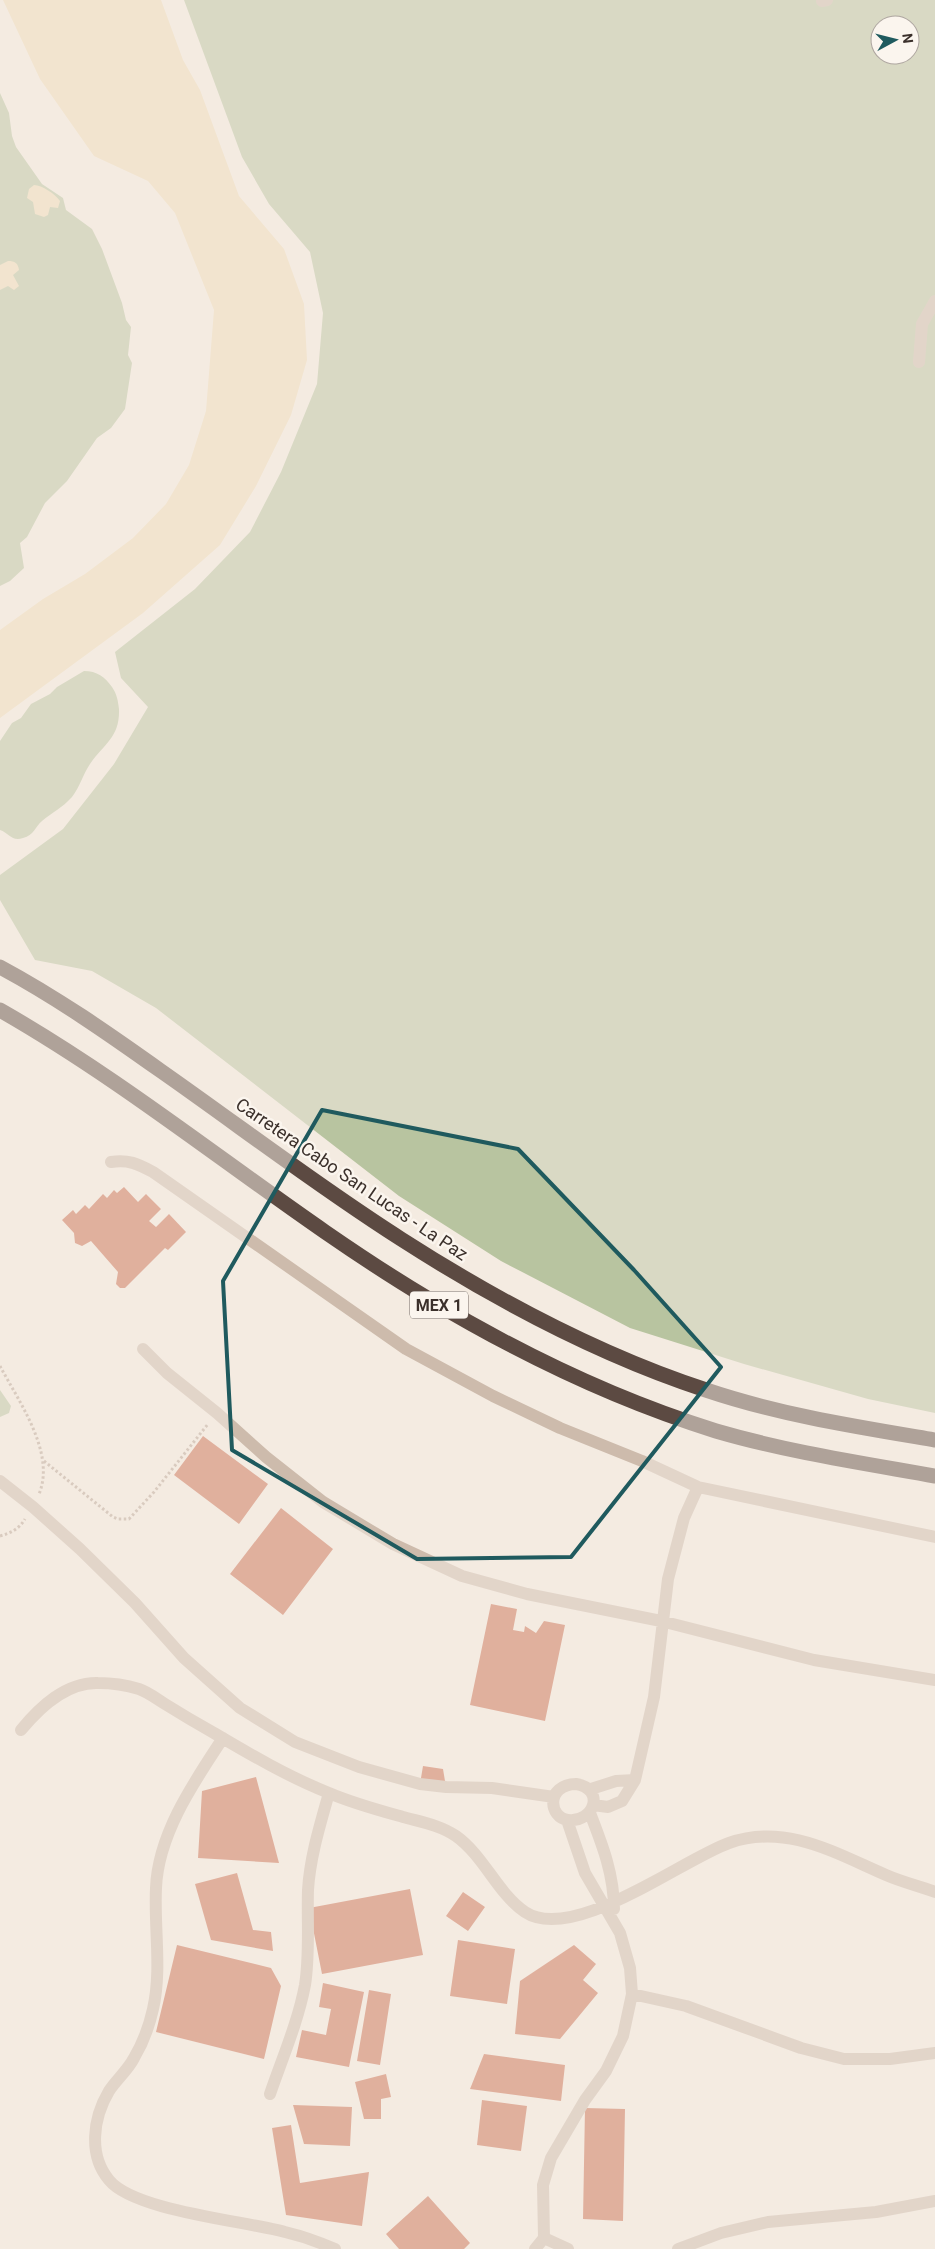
<svg xmlns="http://www.w3.org/2000/svg" width="935" height="2249" font-family="Roboto,sans-serif">
	<style>
		.green { fill: #b8c4a0; fill-rule: evenodd }
		.sand { fill: #efdcb8 }
		.building { fill: #c8694b }
		.lines { fill: none; stroke-linecap: round; stroke-linejoin: round }
		.path { stroke: #b9a596; stroke-width: 3; stroke-dasharray: 2.5 2.5; stroke-linecap: butt }
		.minor { stroke: #cdbbac; stroke-width: 12 }
		.highway { stroke: #5c4a42; stroke-width: 15 }
		.marked { fill: none; stroke: #1f5a5e; stroke-width: 4; stroke-linejoin: round }
		.labels { text-anchor: middle; dominant-baseline: central; stroke-width: 5; stroke-linejoin: round; paint-order: stroke }
		.shield { fill: #fbf5ee; stroke: #756b66; stroke-width: 1 }
		.shield-label { font-size: 16px; font-weight: bold; fill: #3b302b }
		.street-label { font-size: 18px; fill: #3b302b; stroke: #fbf5ee }
	</style>
	<rect width="100%" height="100%" fill="#f4ebe1"/>
	<path class="green" d="M184,0H935V1413L868,1399L744,1364L630,1328L501,1261L399,1196L156,1008L92,971L35,960L0,900V875L63,829L114,764L148,707L121,678L115,652L195,589L250,532L281,472L317,384L323,313L310,252L269,204L242,157ZM880,25H910V55H880Z
		M0,93L9,113L12,136L16,147L42,184L63,198L66,210L92,229L102,249L122,303L126,320L131,327L128,355L132,363L125,409L111,428L97,438L67,481L45,503L27,537L20,543L24,568L10,581L0,586Z
		M84,671C97,671 105,677 112,687C117,694 118,701 119,709C120,737 105,743 90,764C83,774 80,787 72,797C62,808 53,812 42,821C35,827 34,835 23,838C12,842 9,833 0,830V741L12,723L21,718L31,704L50,694L57,687Z
		M0,1390L11,1406L9,1413L0,1417Z"/>
	<path class="sand" d="M3,0H161L183,60L200,90L239,196L284,249L304,304L307,360L291,415L256,486L220,545L143,613L0,718V630L43,599L85,574L133,538L166,504L189,465L206,411L214,310L175,213L148,181L94,156L40,79Z
		M34,185C42,185 55,194 60,201L58,208L50,207L48,215L44,217L35,214L33,202L27,198L29,189Z
		M8,261C15,261 18,263 19,270L13,275L19,286L14,290L8,286L0,290V265Z"/>
	<path class="building" d="M124,1187L138,1202L146,1194L161,1209L149,1221L156,1227L169,1214L186,1232L168,1250L165,1248L125,1288H120L116,1284L118,1272L91,1241L82,1246L75,1243L74,1233L62,1220L73,1210L76,1214L85,1205L89,1209L103,1194L107,1198L114,1190L117,1193Z
		M203,1436L268,1484L239,1524L174,1475Z
		M281,1508L333,1549L283,1615L230,1574Z
		M491,1604L517,1609L513,1630L524,1632L525,1626L536,1633L544,1621L565,1625L545,1721L470,1705Z
		M423,1766L443,1769L446,1787L420,1784Z
		M256,1777L279,1863L198,1858L202,1791Z
		M237,1873L253,1930L271,1932L273,1951L211,1940L195,1884Z
		M410,1889L423,1955L322,1974L309,1908Z
		M463,1892L485,1907L468,1931L446,1916Z
		M458,1940L515,1949L507,2004L450,1996Z
		M177,1945L271,1968L281,1986L264,2059L156,2032Z
		M574,1945L596,1964L583,1980L598,1993L560,2039L515,2034L520,1981Z
		M323,1983L364,1992L349,2067L296,2057L302,2030L326,2035L331,2009L319,2007Z
		M369,1990L391,1994L380,2065L357,2061Z
		M484,2054L565,2065L561,2101L470,2089Z
		M386,2074L391,2097L381,2099V2119H364L355,2082Z
		M482,2100L527,2106L521,2151L477,2145Z
		M293,2105L352,2107L350,2146L304,2144Z
		M585,2108L625,2109L623,2221L583,2219Z
		M291,2125L300,2183L369,2172L362,2226L286,2215L272,2128Z
		M428,2196L470,2243L464,2249H399L386,2234Z"/>
	<g class="lines">
		<path class="path" d="M0,1366C19,1402 56,1453 39,1494
			M44,1461L113,1517L118,1519H129L154,1492L208,1424
			M0,1536C11,1533 19,1529 25,1519"/>
		<path class="minor" d="M822,1L827,0
			M919,362L922,324L935,301
			M111,1162C128,1159 138,1164 153,1172L406,1349L493,1396L560,1428L642,1461L698,1487L935,1537
			M143,1349L167,1373L217,1413L266,1457L323,1502L393,1544L462,1576L527,1594L661,1621L814,1660L935,1680
			M0,1481L33,1507L80,1549L135,1603L184,1658L240,1708L295,1742L359,1767L420,1784L446,1787L492,1788L554,1797
			M21,1730C40,1707 66,1682 98,1683C111,1683 126,1685 139,1689C148,1692 157,1699 165,1704C181,1714 198,1724 214,1733C251,1755 289,1777 329,1793C352,1803 378,1810 403,1817C421,1822 440,1825 456,1836C484,1856 498,1894 525,1912C573,1944 683,1859 729,1843C786,1823 835,1853 886,1875C902,1882 919,1886 935,1892
			M223,1738C194,1782 158,1834 156,1888C154,1928 162,1970 153,2009C149,2027 143,2043 134,2058C128,2070 116,2080 109,2091C93,2118 88,2155 109,2180C134,2211 245,2221 285,2232C302,2236 319,2242 335,2249
			M576,1784C606,1789 594,1823 568,1820C549,1818 545,1785 576,1784Z
			M591,1789L616,1781L635,1780
			M593,1805L608,1807L622,1801L635,1780L654,1697L668,1579L684,1518L698,1487
			M590,1813C602,1844 614,1874 614,1909
			M632,1994L686,2006L801,2048L844,2059H890L935,2053
			M270,2094C282,2059 298,2022 305,1985C310,1954 307,1922 308,1890C310,1857 320,1825 329,1793
			M544,2238L543,2185L551,2158L585,2100L606,2071L623,2036L632,1994L630,1968L620,1933L585,1873L567,1820
			M535,2249L544,2238L568,2249
			M678,2249L721,2233L768,2222L876,2212L935,2201"/>
		<path class="highway" d="M0,967C56,997 109,1034 161,1071C241,1127 319,1187 401,1239C496,1300 599,1355 706,1390C780,1415 858,1427 935,1440
			M0,1010C149,1095 280,1210 427,1298C517,1352 616,1400 716,1431C788,1452 862,1463 935,1476"/>
	</g>
	<path d="M0 0H935V2249H0ZM322,1110L518,1149L634,1270L721,1367L571,1557L417,1559L232,1450L223,1281Z" fill="#f4ebe1" fill-opacity=".55" fill-rule="evenodd"/>
	<path class="marked" d="M322,1110L518,1149L634,1270L721,1367L571,1557L417,1559L232,1450L223,1281Z"/>
	<g class="labels">
		<rect class="shield" x="410" y="1291.5" width="58" height="27" rx="4"/>
		<g class="shield-label">
			<text x="439" y="1305">MEX 1</text>
		</g>
		<g class="street-label">
			<text transform="translate(352 1179) rotate(34)">Carretera Cabo San Lucas - La Paz</text>
		</g>
	</g>
	<g transform="translate(895 40) rotate(83)"><circle r="24" fill="#fbf5ee" stroke="#aea6a0"/>
	<path d="M0-4L9 19L0 12L-9 19Z" fill="#1f5a5e"/>
	<text y="-8" font-size="14" font-weight="bold" text-anchor="middle" fill="#3b302b">N</text>
	</g>
</svg>
